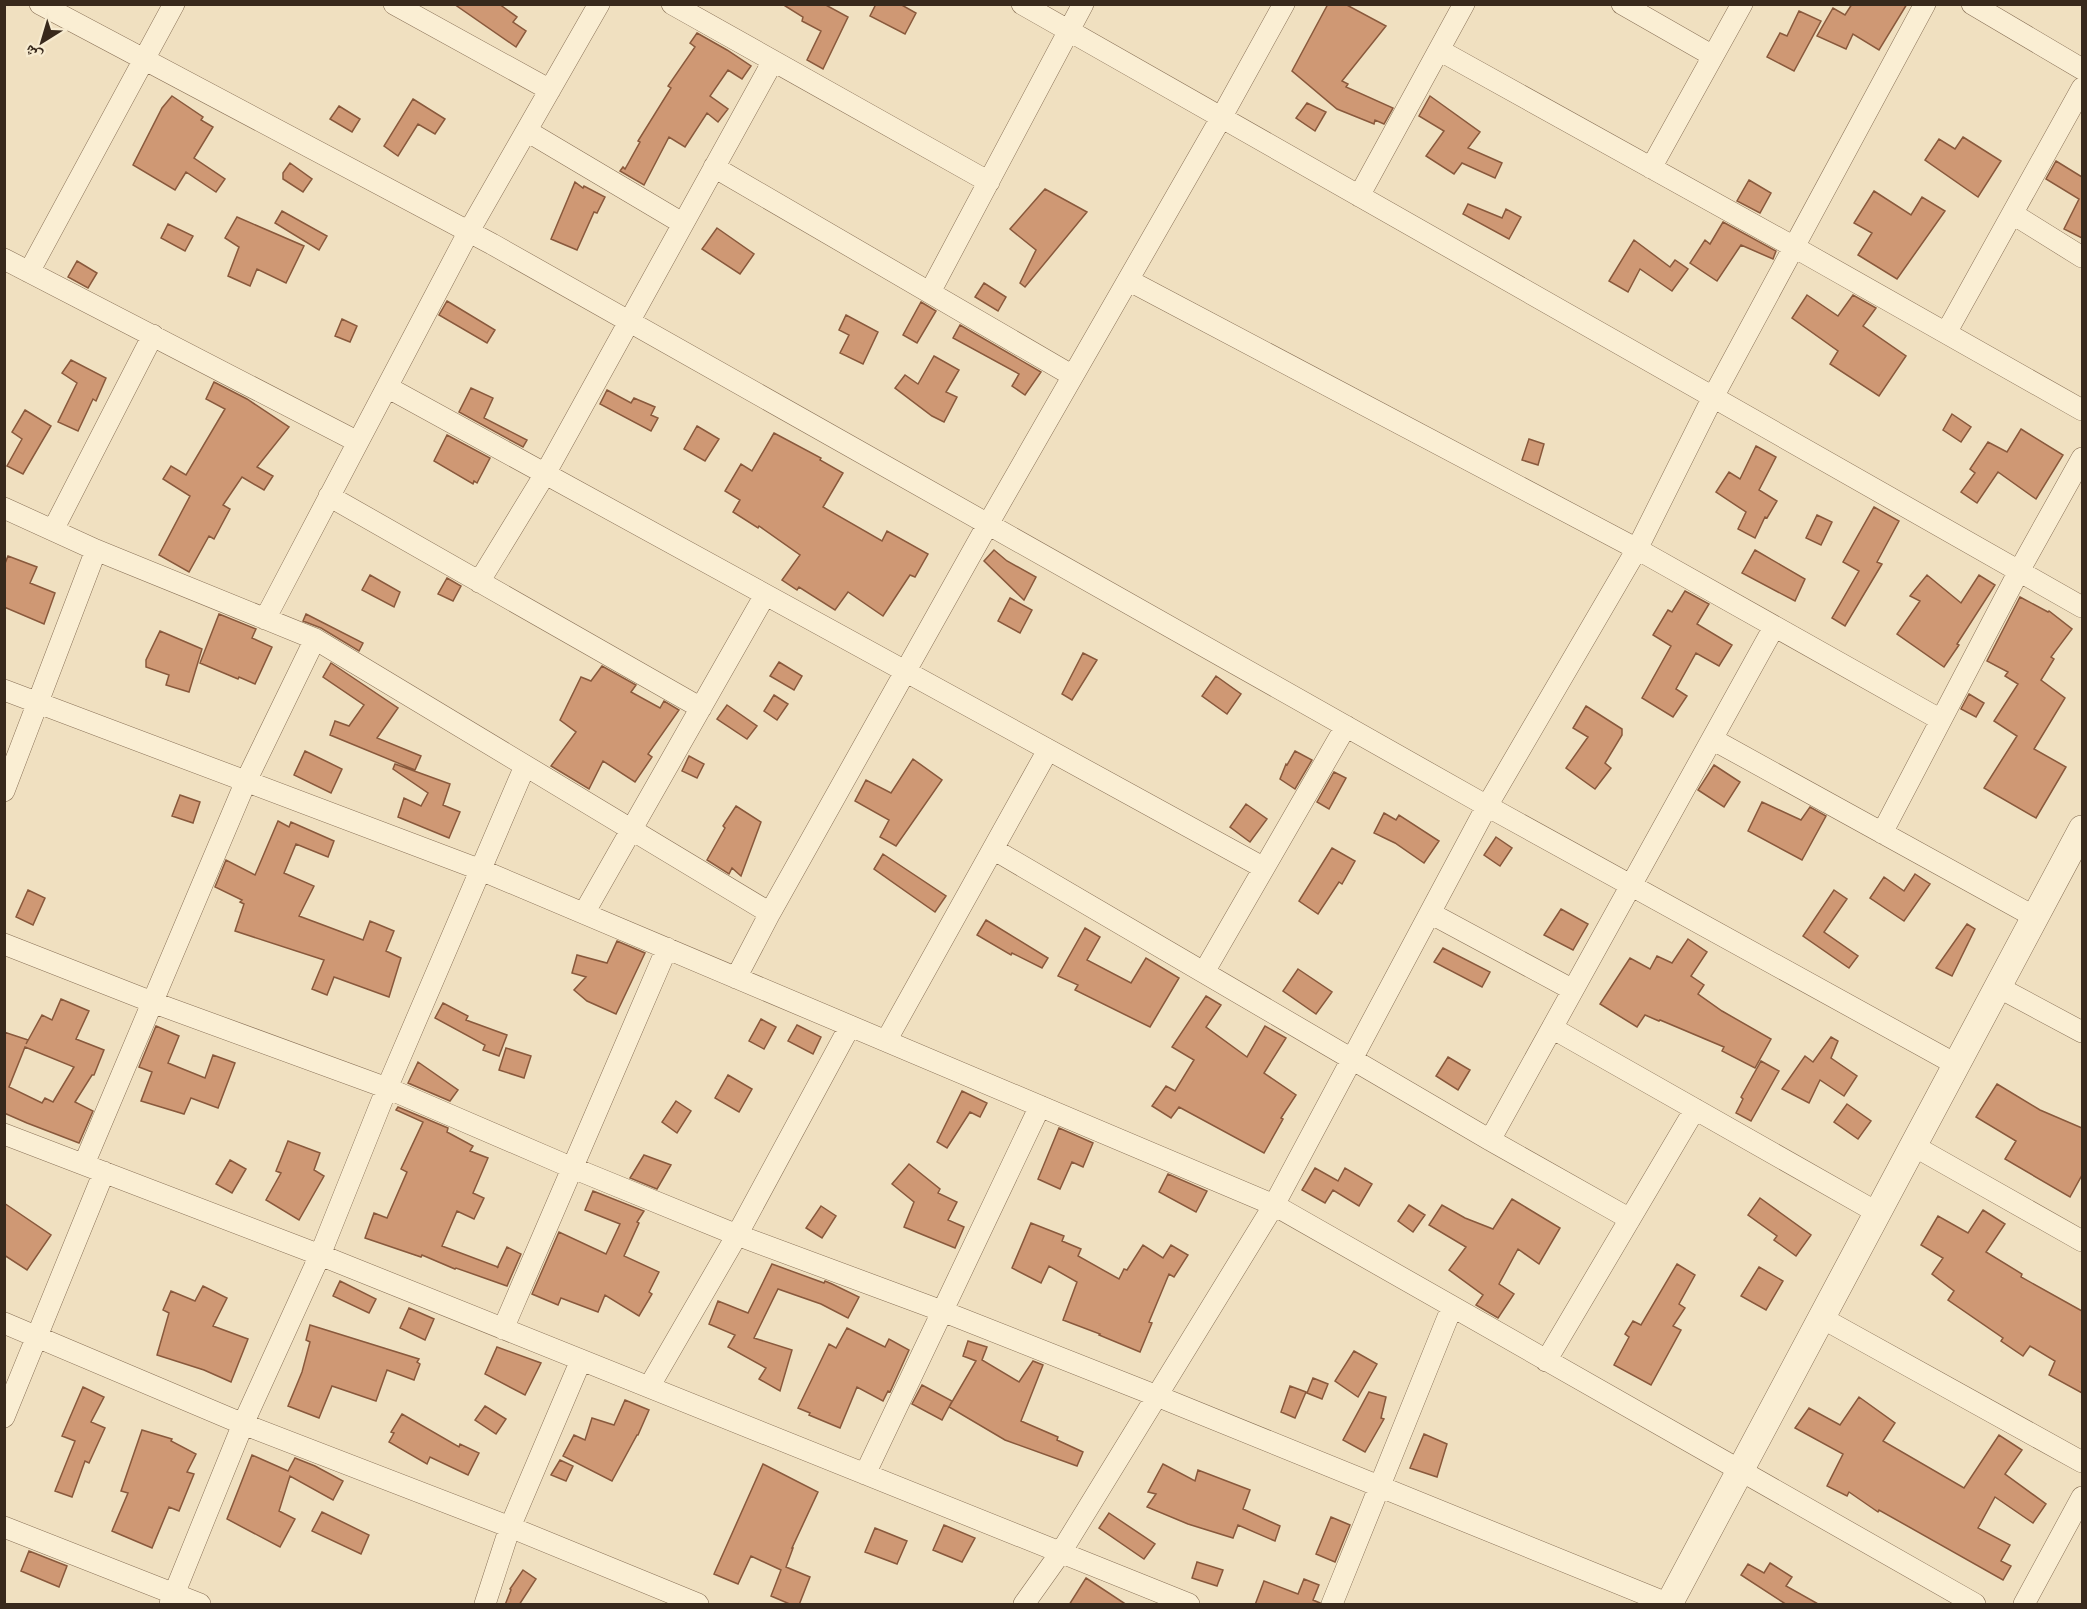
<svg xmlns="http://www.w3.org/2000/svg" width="2087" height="1609" font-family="Lora,'Noto Naskh Arabic',serif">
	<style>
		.building { fill: #cf9874; stroke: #89593c; stroke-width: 1.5; fill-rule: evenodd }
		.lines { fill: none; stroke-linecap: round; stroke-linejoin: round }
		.minor-casing { stroke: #897157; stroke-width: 22 }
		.tertiary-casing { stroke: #897157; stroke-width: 28 }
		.minor { stroke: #faeed3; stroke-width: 21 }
		.tertiary { stroke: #faeed3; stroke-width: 27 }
	</style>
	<rect width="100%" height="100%" fill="#f0e0c0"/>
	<path class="building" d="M454,4H499L517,17L513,22L526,31L516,47Z
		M782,4H824L848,17L823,69L807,60L821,31L802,21L803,17Z
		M876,4H900L916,13L905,34L870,16Z
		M1328,4H1345L1386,26L1342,81L1348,84L1346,87L1393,108L1384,124L1375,120L1374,124L1337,109L1292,71Z
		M1852,4H1907L1879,50L1853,34L1846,49L1817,36L1833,8L1845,15Z
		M1799,11L1821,21L1794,71L1767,57L1780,33L1787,36Z
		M697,33L727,50L751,66L742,79L728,70L710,96L728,109L718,122L707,113L685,147L669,137L644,185L620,171L623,167L625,169L640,142L638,141L671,88L668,86L695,47L690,43Z
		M172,96L203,117L201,120L213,127L194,158L225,179L216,192L186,172L175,190L133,165L162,108Z
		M1430,96L1480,132L1468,148L1502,163L1495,178L1462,163L1454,174L1426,156L1444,131L1419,116Z
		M413,99L445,119L435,134L418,124L398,156L384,146Z
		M1307,103L1326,112L1315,131L1296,118Z
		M339,106L360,119L352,132L330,119Z
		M1963,137L2001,161L1978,197L1925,160L1939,139L1955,149Z
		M2056,161L2082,177V238L2064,229L2079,199L2046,179Z
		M290,163L312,179L303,192L283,179V173Z
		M1749,180L1771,193L1760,213L1737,201Z
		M575,182L583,188L584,186L605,197L597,213L594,212L577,250L551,239Z
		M1045,189L1087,212L1025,287L1020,283L1036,250L1010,229Z
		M1874,191L1911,215L1922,197L1945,211L1897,279L1858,255L1872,233L1854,223Z
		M1468,204L1502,218L1506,209L1521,217L1509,239L1463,214Z
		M282,211L327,236L319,250L275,223Z
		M237,217L304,246L286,283L257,269L250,286L228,276L239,247L225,238Z
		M1723,222L1776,251L1773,259L1741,245L1717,281L1690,263L1705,240L1710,244Z
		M168,224L193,236L185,251L161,238Z
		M717,228L754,254L740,274L702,249Z
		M1634,240L1670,267L1675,260L1688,269L1672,291L1640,269L1628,292L1609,281Z
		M77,261L97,273L88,288L68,277Z
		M984,283L1006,297L998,311L975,297Z
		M1807,295L1838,316L1853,295L1876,308L1863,326L1906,356L1879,396L1830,364L1838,351L1792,318Z
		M447,301L495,330L487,343L439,315Z
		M921,302L936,311L917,343L903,335Z
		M846,315L878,332L863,364L840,353L849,335L839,330Z
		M342,319L357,326L350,342L335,336Z
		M960,325L1041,372L1025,395L1012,386L1019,374L953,338Z
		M934,356L959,370L946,392L957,397L944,422L932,416L895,388L905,375L918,384Z
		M71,360L106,378L96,401L93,399L78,431L58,422L77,383L62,373Z
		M214,382L247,399L289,427L257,467L273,476L264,490L242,477L223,505L230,509L214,539L209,536L189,572L159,555L190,496L163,479L171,466L186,475L225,409L206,399Z
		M471,388L493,398L484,418L527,440L523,447L459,412Z
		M607,390L631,403L634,398L655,407L651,415L658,418L651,431L600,404Z
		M25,410L51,426L23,474L7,466L22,439L12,432Z
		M1952,414L1971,427L1961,442L1943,430Z
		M697,426L719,439L705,461L684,449Z
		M2021,429L2063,455L2036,499L1998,472L1977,503L1961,492L1975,473L1970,469L1988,442L2007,452Z
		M774,433L821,458L820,460L843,473L823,507L882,541L887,531L928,554L915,577L910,575L883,616L848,592L835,610L799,587L797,590L782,580L800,555L759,526L758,528L733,512L740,500L725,491L741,464L752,471Z
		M447,435L490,458L477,483L474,481L473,484L434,461Z
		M1529,439L1544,444L1538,465L1522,460Z
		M1756,446L1776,457L1759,490L1777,501L1767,518L1765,517L1755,538L1738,529L1746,512L1716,492L1729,472L1740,479Z
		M1874,507L1899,521L1877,562L1882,564L1845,626L1832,618L1859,571L1843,562Z
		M1817,515L1832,522L1821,545L1806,538Z
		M994,550L1007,561L1036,577L1024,600L984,561Z
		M1755,550L1805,579L1795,601L1742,573Z
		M8,556L37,567L30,583L55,593L44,624L4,607V566Z
		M370,575L400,592L394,607L362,590Z
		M1927,575L1961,603L1979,575L1995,585L1957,644L1959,645L1944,667L1897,634L1920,601L1910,596Z
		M447,578L461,586L453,601L438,594Z
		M1685,591L1709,604L1697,624L1732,645L1719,666L1696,653L1676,689L1687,696L1673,717L1642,698L1671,646L1653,635L1668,610L1672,612Z
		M2020,597L2048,612L2049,611L2072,629L2051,657L2054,659L2041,680L2065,698L2034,749L2066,767L2036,818L1984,788L2017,736L1994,721L2018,684L2005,676L2008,672L1987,661Z
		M1010,598L1032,610L1020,633L998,621Z
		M219,614L256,629L252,638L272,647L255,684L239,677L238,679L200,663Z
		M306,614L363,643L359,651L321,628L303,621Z
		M160,631L202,649L189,692L166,685L169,675L146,667V660Z
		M1083,653L1097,660L1072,700L1062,694Z
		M779,662L802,676L794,690L770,676Z
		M331,663L398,708L377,738L421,756L415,770L330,735L335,721L349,726L364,705L323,677Z
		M602,666L636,685L631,692L660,708L664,701L679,710L648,754L652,757L635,782L603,761L589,789L551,766L576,732L560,720L581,677L591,681Z
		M1216,676L1241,694L1227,714L1202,696Z
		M1969,694L1984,703L1976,717L1961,709Z
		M774,695L788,704L777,720L764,711Z
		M727,705L757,726L747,739L717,719Z
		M1586,706L1622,729V735L1605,763L1611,768L1595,789L1566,768L1588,737L1573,728Z
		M305,751L342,769L331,793L294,775Z
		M1295,751L1312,760L1295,789L1280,779L1286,764L1287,765Z
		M689,756L704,764L697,778L682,771Z
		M913,759L942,780L896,846L880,837L889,820L855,801L866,780L891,793Z
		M395,764L450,784L443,805L460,812L449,838L398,817L404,798L421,806L428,793L393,769Z
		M1714,765L1740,782L1724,807L1698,790Z
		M1334,772L1346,778L1329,809L1317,802Z
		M180,795L200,802L193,823L172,816Z
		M1762,802L1801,820L1810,807L1826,816L1802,860L1748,831Z
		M1246,804L1267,819L1250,842L1230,827Z
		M736,806L761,822L741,876L732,868L729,874L707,860L725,828L723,826Z
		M1384,813L1396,820L1399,815L1439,841L1424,863L1395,843L1374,833Z
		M278,821L289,827L291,822L334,841L328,857L296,844L284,873L314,886L299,916L363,940L370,921L394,931L386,951L401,958L389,997L334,977L327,995L312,989L324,960L235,931L244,904L240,902L242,900L215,887L226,860L255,875Z
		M1496,837L1512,848L1500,866L1484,855Z
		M1332,848L1355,861L1342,884L1339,882L1318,914L1299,901Z
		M883,854L946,896L935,912L874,869Z
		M1915,874L1930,884L1904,921L1870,898L1884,877L1904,891Z
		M28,890L45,898L33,925L16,917Z
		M1834,890L1847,899L1824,932L1858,956L1849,968L1803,936Z
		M1561,909L1588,924L1573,950L1544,935Z
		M986,920L1048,958L1042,968L1012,953L1011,955L977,935Z
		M1967,924L1975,929L1952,976L1936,968Z
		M1085,928L1100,937L1087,960L1131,983L1146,958L1179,978L1150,1027L1075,990L1078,985L1058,976Z
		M1688,939L1707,952L1691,976L1704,985L1698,994L1722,1011L1771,1039L1755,1068L1722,1051L1724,1047L1660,1020L1659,1021L1645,1015L1637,1027L1600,1004L1630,958L1650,969L1657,956L1672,963Z
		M617,941L645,953L616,1014L587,1001L574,990L586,977L572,973L577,955L607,963Z
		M1443,948L1490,972L1482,987L1434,962Z
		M1298,969L1332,992L1316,1014L1283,991Z
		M1206,996L1221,1005L1206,1027L1247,1057L1265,1026L1286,1038L1264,1073L1296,1095L1281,1118L1283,1119L1264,1153L1179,1107L1171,1118L1152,1106L1166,1086L1175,1091L1194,1060L1172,1047Z
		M61,999L89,1011L76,1039L104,1050L94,1075H92L75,1102L93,1111L79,1143L27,1123L4,1113V1032L28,1040L26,1044L42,1015L52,1020ZM25,1047L74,1067L53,1102L45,1098L42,1103L9,1087Z
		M443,1003L468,1016L466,1020L507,1035L499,1056L483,1050L485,1045L435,1018Z
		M761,1019L776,1027L764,1049L749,1041Z
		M797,1025L821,1037L813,1054L788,1041Z
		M156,1026L179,1036L168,1063L205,1078L213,1055L235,1063L218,1108L191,1098L184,1114L141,1101L152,1072L139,1067Z
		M1831,1037L1838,1041L1831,1058L1857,1076L1844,1096L1820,1080L1809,1103L1782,1089L1805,1056L1813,1062Z
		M506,1048L531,1056L524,1078L499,1070Z
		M1448,1057L1470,1070L1458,1090L1436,1076Z
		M1761,1061L1779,1071L1751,1121L1736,1113L1743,1099L1741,1097Z
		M418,1062L458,1090L450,1101L408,1083Z
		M728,1075L752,1089L739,1112L715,1098Z
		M1997,1084L2040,1110L2082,1128V1175L2070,1197L2005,1159L2016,1141L1976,1117Z
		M962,1091L987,1103L980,1117L970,1112L947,1148L937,1142Z
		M676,1101L691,1111L677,1133L662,1122Z
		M1847,1104L1871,1121L1858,1139L1834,1122Z
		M398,1107L448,1128L447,1132L473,1146L470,1151L488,1158L473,1193L484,1198L474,1219L457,1211L442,1246L498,1267L497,1268L507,1247L521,1254L507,1286L456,1268L455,1269L422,1255L421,1257L365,1238L374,1213L387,1218L407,1172L401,1169L423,1122L396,1110Z
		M1059,1128L1093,1143L1083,1167L1072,1162L1060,1189L1038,1179Z
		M288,1141L320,1153L314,1170L324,1176L299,1220L266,1200L281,1173L276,1171Z
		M644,1155L671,1165L657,1189L630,1178Z
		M230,1160L246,1169L232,1193L216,1184Z
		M909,1164L940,1189L938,1193L957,1202L948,1220L964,1227L955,1248L904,1227L914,1202L892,1184Z
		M1315,1168L1338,1181L1345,1168L1372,1184L1359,1206L1333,1190L1325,1203L1302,1190Z
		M1168,1174L1207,1191L1196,1212L1159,1192Z
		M593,1191L644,1211L637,1222L639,1223L624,1256L659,1272L649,1292L652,1294L639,1316L605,1295L598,1312L561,1298L558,1305L532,1294L559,1232L606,1254L620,1224L585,1210Z
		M1760,1198L1811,1235L1796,1256L1774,1240L1777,1236L1748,1215Z
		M1512,1199L1560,1228L1539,1264L1518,1249L1499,1284L1514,1294L1498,1318L1476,1305L1483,1295L1449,1270L1466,1247L1429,1225L1442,1205L1465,1218L1493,1229Z
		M4,1203L51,1235L27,1270L4,1255Z
		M1409,1205L1425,1215L1413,1232L1398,1221Z
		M821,1206L836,1216L822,1238L806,1228Z
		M1983,1210L2005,1224L1986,1252L2022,1274L2021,1277L2082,1311V1393L2049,1375L2055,1361L2030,1346L2023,1356L2001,1341L2003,1338L1948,1300L1954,1291L1932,1274L1943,1258L1921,1245L1938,1216L1968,1233Z
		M1031,1223L1064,1236L1062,1241L1081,1249L1078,1256L1119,1279L1124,1269L1127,1270L1143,1245L1163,1258L1171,1245L1188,1255L1174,1277L1169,1274L1149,1322L1152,1323L1140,1352L1099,1335L1100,1334L1063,1320L1077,1282L1049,1266L1041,1283L1012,1268Z
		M772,1264L824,1283L825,1281L832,1284L859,1297L848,1318L821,1304L778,1289L754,1338L792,1350L780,1391L759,1379L766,1368L728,1347L735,1335L709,1324L718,1301L748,1313Z
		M1677,1264L1695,1275L1679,1304L1685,1308L1673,1326L1681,1330L1651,1385L1614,1365L1629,1337L1625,1334L1633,1321L1641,1325Z
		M1759,1267L1783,1281L1766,1310L1741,1296Z
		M340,1281L376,1299L369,1313L333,1296Z
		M203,1286L227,1298L213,1326L248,1339L231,1382L204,1370L157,1355L169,1313L163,1310L171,1291L195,1301Z
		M409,1308L434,1319L425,1340L400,1328Z
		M310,1325L419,1359L417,1362L420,1364L414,1380L387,1370L376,1401L332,1386L319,1418L288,1406L302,1372L310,1342L306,1340Z
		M847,1328L885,1347L889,1339L909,1350L890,1392L888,1391L883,1401L857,1387L840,1428L809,1415L810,1413L798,1408L829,1344L836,1348Z
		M968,1341L987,1347L982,1360L1019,1382L1033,1361L1043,1365L1021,1421L1058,1437L1057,1440L1083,1452L1077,1466L1005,1440L949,1407L976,1361L963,1356Z
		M497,1347L541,1363L525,1395L485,1374Z
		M1354,1351L1377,1364L1358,1397L1335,1381Z
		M1313,1378L1328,1384L1322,1399L1307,1393Z
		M922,1385L952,1401L942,1420L912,1404Z
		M1290,1386L1306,1392L1295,1418L1281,1412Z
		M83,1387L104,1397L91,1422L105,1428L89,1463L85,1461L72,1497L55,1491L75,1441L62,1436Z
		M1369,1392L1386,1397L1381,1418L1384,1419L1365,1452L1343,1440Z
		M1859,1397L1895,1423L1883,1441L1964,1488L1999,1435L2022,1450L2005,1474L2046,1504L2033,1523L1995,1497L1978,1528L2010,1545L2001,1561L2011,1566L2003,1580L1879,1510L1878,1512L1849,1492L1847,1496L1827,1486L1843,1454L1795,1428L1809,1408L1840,1425Z
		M625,1400L649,1410L638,1435H637L612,1481L563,1456L574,1435L585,1440L592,1418L614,1425Z
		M485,1406L506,1419L496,1434L475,1420Z
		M402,1414L459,1447L460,1444L479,1453L468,1475L430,1457L427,1464L389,1442L394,1433L391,1432Z
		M142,1430L172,1439L171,1441L196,1454L187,1472L194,1474L179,1511L169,1507L152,1548L112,1531L128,1493L121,1491Z
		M1424,1434L1447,1444L1437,1477L1410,1468Z
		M252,1455L288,1471L295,1458L315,1466L343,1481L333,1500L290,1476L279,1511L295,1519L280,1547L227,1519Z
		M560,1460L573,1466L566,1481L551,1475Z
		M763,1464L818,1492L792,1548H793L786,1567L810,1577L799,1605H792L771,1596L781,1570L751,1556L738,1584L714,1574Z
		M1163,1464L1195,1481L1198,1470L1250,1490L1243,1509L1280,1526L1275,1541L1238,1525L1233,1538L1188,1524L1147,1507L1156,1494L1148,1492Z
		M322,1512L369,1535L361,1554L312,1531Z
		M1109,1513L1155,1544L1144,1559L1099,1528Z
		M1331,1517L1350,1525L1335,1562L1316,1554Z
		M944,1525L975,1538L962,1562L933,1550Z
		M875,1528L907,1541L897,1564L865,1552Z
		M29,1551L67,1566L59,1587L21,1571Z
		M1197,1562L1223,1570L1217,1586L1192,1578Z
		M1770,1563L1792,1577L1786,1586L1820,1605H1787L1741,1575L1748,1564L1764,1573Z
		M523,1570L536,1579L519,1605H505L511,1590L510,1589Z
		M1086,1578L1127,1605H1069Z
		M1304,1579L1319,1585L1313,1600L1320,1603L1319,1605H1255L1264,1581L1298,1594Z"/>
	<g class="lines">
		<g class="minor-casing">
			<path id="minor" d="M40,4L492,244L1487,806L1957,1065
				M394,4L550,90
				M672,4L989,182
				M1022,4L2082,607
				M1622,4L1713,56
				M1972,4L2082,69
				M1439,50L1794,247L2082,410
				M527,131L682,223
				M714,167L1073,376
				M1651,168L1742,4
				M1359,196L1464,4
				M2013,214L2082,257
				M4,259L358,442
				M29,272L174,4
				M1128,280L1637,549L1941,720
				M930,292L1083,4
				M1946,333L2082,88
				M387,387L1264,868
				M329,496L701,708
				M4,508L96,550L315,639L770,913
				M53,530L153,335
				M479,582L545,474L773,61
				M265,619L469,231L599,4
				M4,690L481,870L1274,1205L1975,1604
				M1712,739L2035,917
				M4,791L96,550
				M1882,833L2019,571L2082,458
				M993,849L1490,1140L1630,1219
				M584,913L765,595
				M1430,913L1573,990
				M4,944L152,1002L387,1088L568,1166L737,1235L942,1311L1157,1396L1669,1604
				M1204,972L1346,726
				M736,978L770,913L988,524L1221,118L1284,4
				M1998,987L2082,1032
				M1552,1028L1878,1213
				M886,1041L1048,750
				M4,1134L320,1255L1189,1604
				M1490,1140L1774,627
				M1914,1146L2082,1241
				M84,1164L246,781L315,639
				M1822,1318L2082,1462
				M4,1323L243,1424L510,1527L698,1604
				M503,1329L667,948
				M1546,1361L1695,1109
				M649,1387L737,1235L850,1026
				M4,1417L104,1172
				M865,1474L1040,1106
				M4,1527L200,1604
				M170,1604L243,1424L320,1255L387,1088L525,766
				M485,1604L510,1527L581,1360
				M1024,1604L1061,1552L1274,1205L1487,806L1637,549L1713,397L1925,4
				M1332,1604L1452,1307
				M2024,1604L2082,1497"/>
		</g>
		<g class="tertiary-casing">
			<path id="tertiary" d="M1669,1604L2082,829"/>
		</g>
		<use href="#minor" class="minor"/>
		<use href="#tertiary" class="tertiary"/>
	</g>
	<rect width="2087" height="1609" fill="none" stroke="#38291c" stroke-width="12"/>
	<g transform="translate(42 42) rotate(217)" stroke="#f7ebd0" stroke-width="4.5" paint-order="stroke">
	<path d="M0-4.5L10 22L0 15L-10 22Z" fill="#38291c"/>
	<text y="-9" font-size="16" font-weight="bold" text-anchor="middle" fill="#38291c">ش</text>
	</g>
</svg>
